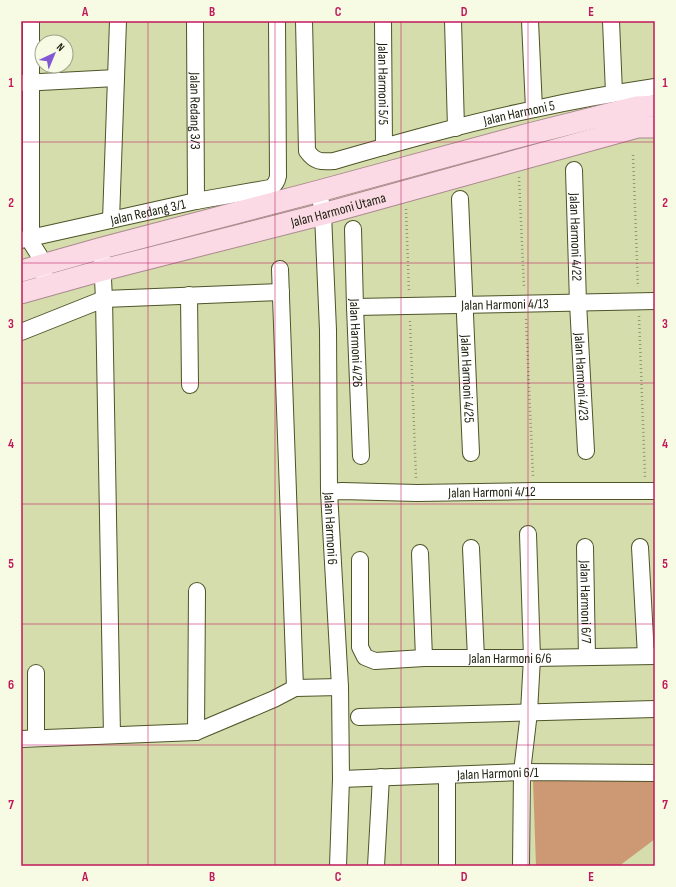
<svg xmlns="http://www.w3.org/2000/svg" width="676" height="887" font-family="'Sofia Sans Condensed',sans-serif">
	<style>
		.green { fill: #cd9975 }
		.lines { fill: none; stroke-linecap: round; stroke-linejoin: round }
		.minor-casing { stroke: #4e5428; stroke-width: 18 }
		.major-casing { stroke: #ab898f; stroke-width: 23 }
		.path { stroke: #939973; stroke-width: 2.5; stroke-dasharray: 1 3; stroke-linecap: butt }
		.minor { stroke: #fff; stroke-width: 16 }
		.major { stroke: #fbdae6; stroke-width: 21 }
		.grid { fill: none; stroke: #c2185b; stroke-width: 1; stroke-opacity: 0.55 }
		.labels { text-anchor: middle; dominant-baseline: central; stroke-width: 3; stroke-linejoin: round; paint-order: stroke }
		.street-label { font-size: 14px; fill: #1c1e0c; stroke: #f7fbe3 }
		.neatline { fill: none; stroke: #c2185b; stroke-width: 1.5 }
		.grid-label { font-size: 13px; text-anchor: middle; font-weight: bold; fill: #c2185b }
	</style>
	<rect width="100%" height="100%" fill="#d5ddac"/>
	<path class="green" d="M655,780V839L619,866H536L533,781Z"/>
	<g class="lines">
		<g class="minor-casing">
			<g id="minor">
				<path d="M31,21V238L32,244L39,255L44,275"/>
				<path id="s1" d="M195,21L196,201"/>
				<path id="s2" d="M304,21L307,151C315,162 321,162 334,161C400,142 467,123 535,109C575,100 615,93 655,87"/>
				<path id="s3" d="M383,21L384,147"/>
				<path d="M453,21L456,128"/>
				<path d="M530,21L534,109"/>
				<path d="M611,21L614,93"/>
				<path d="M21,83L116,78"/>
				<path id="s4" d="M574,170L578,303L586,451"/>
				<path id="s5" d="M319,191L323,214L328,330L329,492L340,687L341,779L338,866"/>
				<path id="s6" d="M460,199L471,453"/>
				<path d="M111,220L118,21"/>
				<path id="s7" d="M353,229L355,307L361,456"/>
				<path id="s8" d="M21,240L196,201L270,188C275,185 277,182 278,176L277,21"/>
				<path d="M102,259L104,299L112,735"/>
				<path d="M280,269L295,688"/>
				<path d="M189,295L190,385"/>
				<path id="s9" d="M355,307L655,301"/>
				<path d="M21,332L104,299L281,292"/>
				<path id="s10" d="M329,492L342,491L417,493L533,491H655"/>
				<path id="s11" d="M585,547L587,657"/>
				<path d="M640,547L646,656"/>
				<path d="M471,548L476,658"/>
				<path d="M420,553L424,658"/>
				<path id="s12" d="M360,560V647L365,657L375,661L424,658H532L655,656"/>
				<path d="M36,673V738"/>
				<path d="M359,717L655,709"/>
				<path d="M196,732L197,591"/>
				<path d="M21,739L196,732L274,699L295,688L340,687"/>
				<path d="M447,775V866"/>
				<path id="s13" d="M341,779L522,772L655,773"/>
				<path d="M376,866L381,777"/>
				<path d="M521,866L522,772L529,712L532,658L528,534"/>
			</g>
		</g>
		<g class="major-casing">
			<g id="major">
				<path d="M21,271L102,248L319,191L529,134L637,107L655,106"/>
				<path id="s14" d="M21,293L103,270L323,214L638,127H655"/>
			</g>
		</g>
		<path class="path" d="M633,155L638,287
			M519,177L524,288
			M406,209L409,292
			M639,316L645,477
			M526,319L533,476
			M410,321L416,478"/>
		<use href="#minor" class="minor"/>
		<use href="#major" class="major"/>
	</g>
	<path class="grid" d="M148,21V866M275,21V866M401,21V866M528,21V866M21,142H655M21,263H655M21,383H655M21,504H655M21,624H655M21,745H655"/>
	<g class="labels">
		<g class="street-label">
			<text stroke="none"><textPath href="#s3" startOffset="63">Jalan Harmoni 5/5</textPath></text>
			<text stroke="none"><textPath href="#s1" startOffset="90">Jalan Redang 3/3</textPath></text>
			<text stroke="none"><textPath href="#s2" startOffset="352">Jalan Harmoni 5</textPath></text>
			<text stroke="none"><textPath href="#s14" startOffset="328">Jalan Harmoni Utama</textPath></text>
			<text stroke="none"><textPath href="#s8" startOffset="130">Jalan Redang 3/1</textPath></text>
			<text stroke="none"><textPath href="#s4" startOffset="67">Jalan Harmoni 4/22</textPath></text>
			<text stroke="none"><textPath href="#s9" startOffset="150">Jalan Harmoni 4/13</textPath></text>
			<text stroke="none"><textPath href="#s7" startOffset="114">Jalan Harmoni 4/26</textPath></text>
			<text stroke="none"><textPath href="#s4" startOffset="207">Jalan Harmoni 4/23</textPath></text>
			<text stroke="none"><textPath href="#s6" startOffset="180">Jalan Harmoni 4/25</textPath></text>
			<text stroke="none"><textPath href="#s10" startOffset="163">Jalan Harmoni 4/12</textPath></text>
			<text stroke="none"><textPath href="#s5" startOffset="338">Jalan Harmoni 6</textPath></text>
			<text stroke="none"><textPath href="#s11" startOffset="55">Jalan Harmoni 6/7</textPath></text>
			<text stroke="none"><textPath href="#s12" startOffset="244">Jalan Harmoni 6/6</textPath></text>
			<text stroke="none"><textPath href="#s13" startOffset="157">Jalan Harmoni 6/1</textPath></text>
		</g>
	</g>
	<rect width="676" height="887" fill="none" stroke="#f7fbe3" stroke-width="44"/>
	<g transform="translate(54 54) rotate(44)"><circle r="19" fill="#f7fbe3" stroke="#9fa38d"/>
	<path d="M0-3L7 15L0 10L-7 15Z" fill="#8259d3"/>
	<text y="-6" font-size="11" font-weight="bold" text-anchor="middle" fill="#1c1e0c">N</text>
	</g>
	<rect x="22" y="22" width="632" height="843" class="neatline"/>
	<g class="grid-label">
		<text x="85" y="16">A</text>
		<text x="212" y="16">B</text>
		<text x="338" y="16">C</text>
		<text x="464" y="16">D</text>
		<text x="591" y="16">E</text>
		<text x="11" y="87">1</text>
		<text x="665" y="87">1</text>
		<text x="11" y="207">2</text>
		<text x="665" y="207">2</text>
		<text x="11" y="328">3</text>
		<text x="665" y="328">3</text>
		<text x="11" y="448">4</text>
		<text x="665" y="448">4</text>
		<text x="11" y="568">5</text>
		<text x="665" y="568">5</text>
		<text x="11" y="689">6</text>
		<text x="665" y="689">6</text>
		<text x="11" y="809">7</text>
		<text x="665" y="809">7</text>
		<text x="85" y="881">A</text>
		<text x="212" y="881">B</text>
		<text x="338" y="881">C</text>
		<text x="464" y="881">D</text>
		<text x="591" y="881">E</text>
	</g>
</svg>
